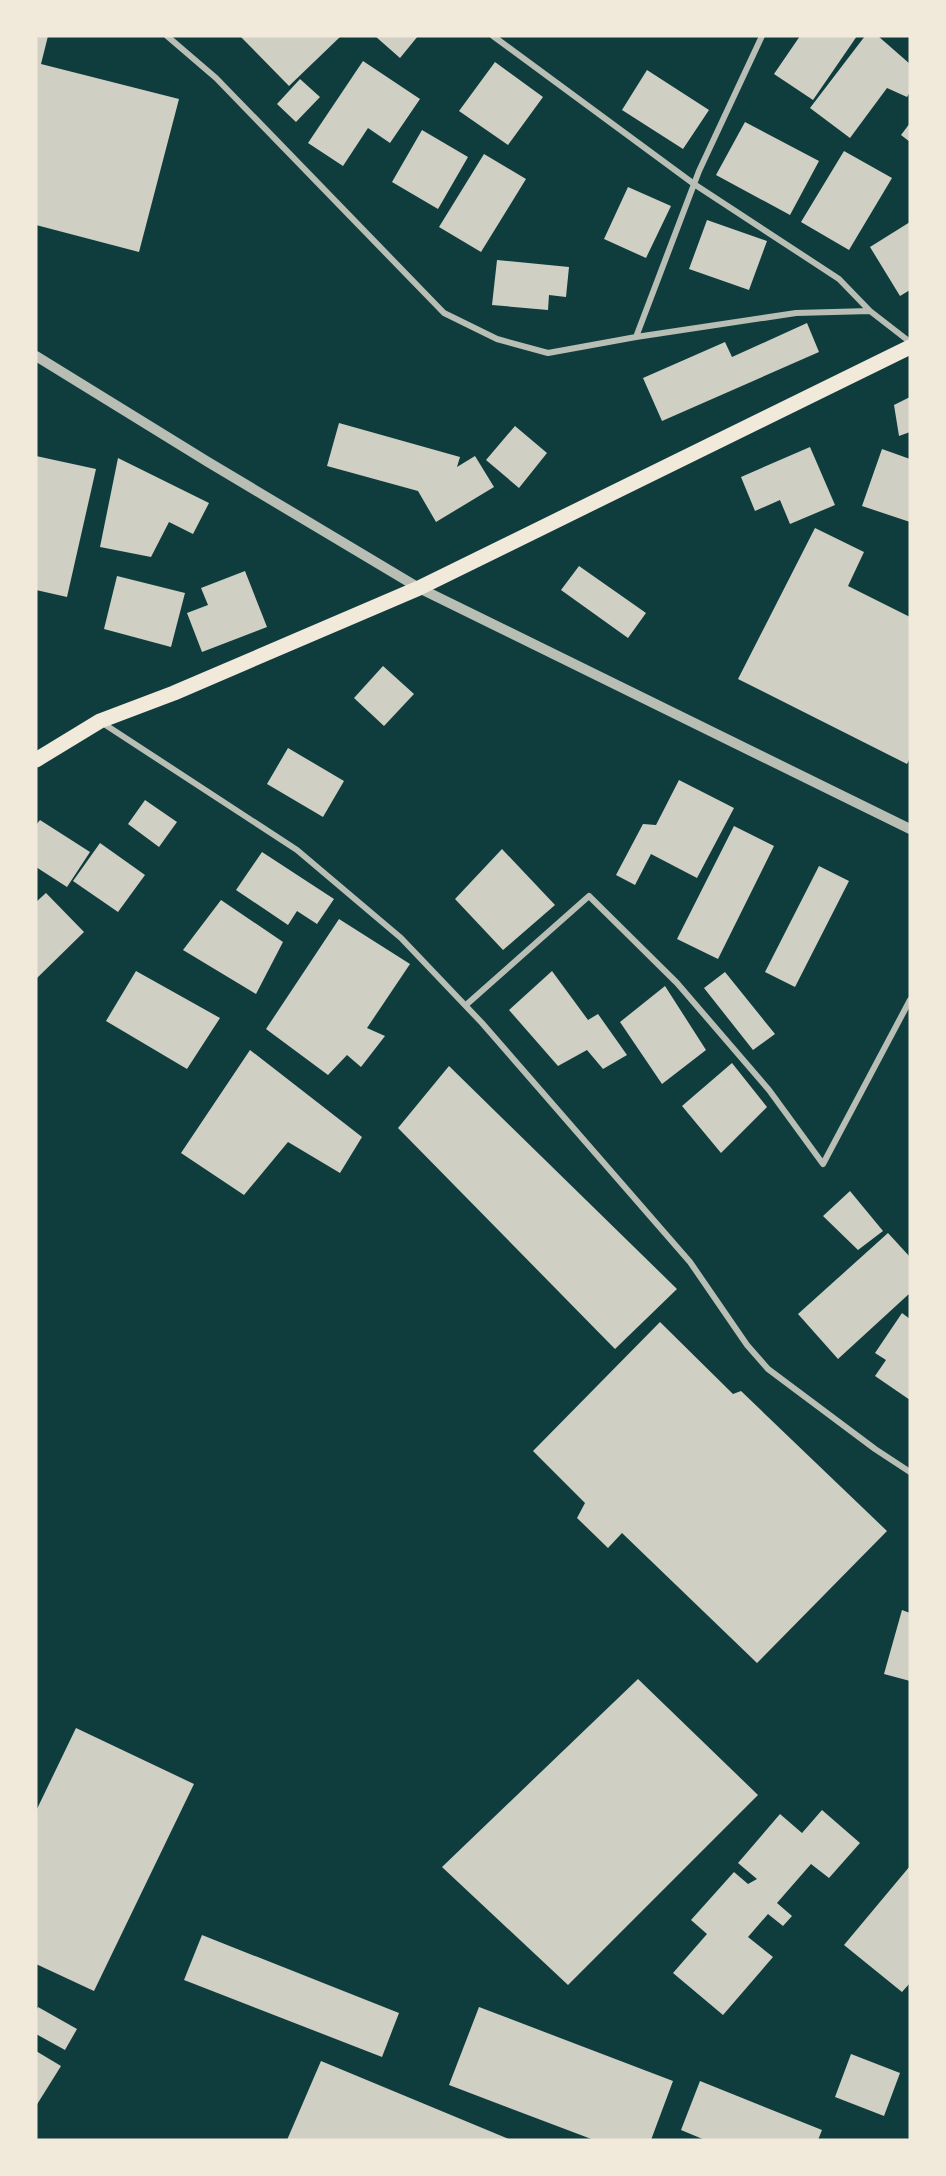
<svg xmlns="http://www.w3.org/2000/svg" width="946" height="2176" font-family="Ubuntu,sans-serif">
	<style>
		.building { fill: #cfcfc3 }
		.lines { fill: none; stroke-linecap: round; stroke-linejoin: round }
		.minor { stroke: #b8beb3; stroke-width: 6 }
		.tertiary { stroke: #b8beb3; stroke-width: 10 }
		.primary { stroke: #f1e9da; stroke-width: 15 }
	</style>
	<rect width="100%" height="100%" fill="#0f3d3e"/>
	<path class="building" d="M36,36H48L41,64L179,99L139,252L36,225Z
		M240,36H341L289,86Z
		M375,36H418L400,58Z
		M800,36H857L813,100L774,74Z
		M865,36H878L910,64V92L907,97L887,88L850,138L810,108Z
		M363,61L420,99L390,143L368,128L343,166L308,143Z
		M495,62L543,97L508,145L459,111Z
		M647,70L709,110L683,149L622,110Z
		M300,79L320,97L296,122L277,104Z
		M745,122L819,161L790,215L716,175Z
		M910,123V142L901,135Z
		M422,130L468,157L438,209L392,182Z
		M844,151L892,178L849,250L801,222Z
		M484,154L526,179L481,252L439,227Z
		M628,187L671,206L646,258L604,239Z
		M707,220L767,241L749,290L689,269Z
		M910,222V290L900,296L870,247Z
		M497,260L569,267L566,297L549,295L548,310L492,305Z
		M807,323L819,352L662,421L643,378L725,342L732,357Z
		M910,397V432L899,436L894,405Z
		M339,423L460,457L457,467L475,456L494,487L436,522L418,491L327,466Z
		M515,426L547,453L519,488L486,460Z
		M810,447L835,505L790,524L780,500L755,511L741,477Z
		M882,449L910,459V522L862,506Z
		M36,456L96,469L67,597L36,590Z
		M118,458L209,503L193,534L169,522L151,557L100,547Z
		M815,528L864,552L848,586L910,617V758L907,764L738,679Z
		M579,566L646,613L628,638L561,590Z
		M245,571L267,627L202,652L187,613L208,605L201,588Z
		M117,576L185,593L171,647L104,629Z
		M383,666L414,694L384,726L354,698Z
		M288,748L344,781L323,817L267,784Z
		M679,780L734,808L697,878L651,854L635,885L616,875L643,824L656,825Z
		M145,800L177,822L159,847L128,824Z
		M40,820L90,852L67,887L36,867V825Z
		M734,826L774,846L718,959L677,939Z
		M100,843L145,875L118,912L73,881Z
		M502,849L555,905L503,950L455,899Z
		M262,852L334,899L317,924L297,911L288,925L236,890Z
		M819,866L849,881L795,987L765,972Z
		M46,893L84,932L36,979V902Z
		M221,900L283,942L256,994L183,950Z
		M339,919L410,964L367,1028L385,1036L361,1067L347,1055L328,1075L266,1029Z
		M136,971L220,1018L187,1069L106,1021Z
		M552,971L588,1020L598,1014L627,1055L603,1069L587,1050L558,1066L509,1010Z
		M725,972L775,1034L753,1050L704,988Z
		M665,986L706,1050L662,1084L620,1022Z
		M250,1050L362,1137L340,1173L288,1142L244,1195L181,1153Z
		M732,1063L767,1107L721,1153L682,1106Z
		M449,1066L677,1289L615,1349L398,1128Z
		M850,1191L883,1231L858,1250L823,1216Z
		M888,1233L910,1257V1293L838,1359L798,1314Z
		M902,1313L910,1319V1400L875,1376L886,1360L875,1353Z
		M660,1322L733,1394L741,1391L887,1531L757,1663L622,1533L608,1548L577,1518L585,1503L533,1451Z
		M902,1610L910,1613V1681L884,1674Z
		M638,1679L758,1795L568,1985L442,1867Z
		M76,1728L194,1784L94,1991L36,1964V1811Z
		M822,1810L860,1843L829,1878L811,1864L777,1903L792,1916L783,1926L768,1914L748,1937L773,1957L723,2015L673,1973L707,1934L691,1920L734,1872L748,1884L757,1879L738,1863L780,1814L802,1833Z
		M910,1866V1983L902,1992L844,1945Z
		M202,1935L399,2013L382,2057L184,1980Z
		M38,2007L77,2029L65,2050L36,2034V2011Z
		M479,2007L673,2081L651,2140H594L449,2085Z
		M36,2051L61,2066L36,2106Z
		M851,2054L900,2073L884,2116L835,2097Z
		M321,2061L511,2140H287Z
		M700,2081L822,2130L818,2140H705L681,2130Z"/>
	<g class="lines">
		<path class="minor" d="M167,36L216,78L444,313L497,339L548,353L636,337L796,313L870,311L910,342
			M493,36L694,184L839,279L870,311
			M636,337L699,171L762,36
			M101,722L297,850L401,938L482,1023L690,1262L747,1345L768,1369L875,1449L910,1472
			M466,1005L589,896L677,983L769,1090L823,1164L910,1000"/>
		<path class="tertiary" d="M36,356L208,462L419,588L910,829"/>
		<path class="primary" d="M36,760L100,721L174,693L419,588L910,347"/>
	</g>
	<rect width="946" height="2176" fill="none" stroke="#f1e9da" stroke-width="75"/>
</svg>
